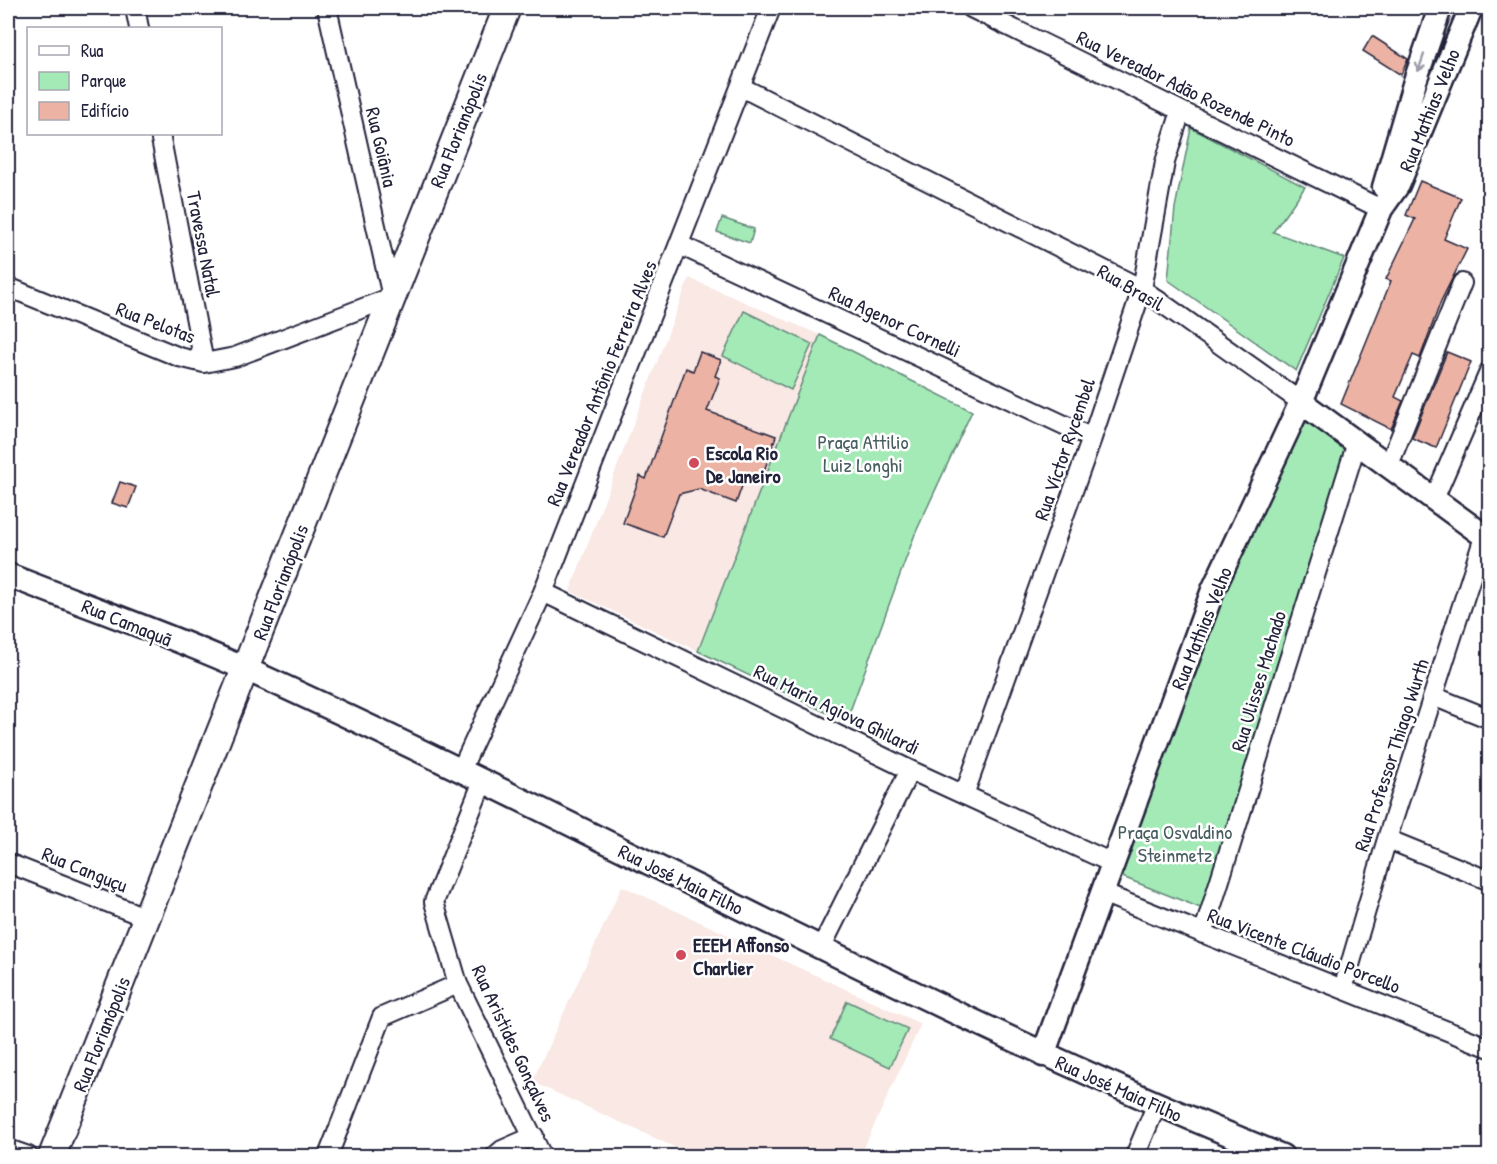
<svg xmlns="http://www.w3.org/2000/svg" width="1497" height="1164" font-family="'Patrick Hand',sans-serif">
	<style>
		.built { fill: #f9e8e4 }
		.green { fill: #a4eab7; stroke: #638679; stroke-width: 1.5 }
		.building { fill: #ecb3a4; stroke: #22223b; stroke-width: 1.5 }
		.lines { fill: none; stroke-linecap: round; stroke-linejoin: round }
		.minor-casing { stroke: #22223b; stroke-width: 22 }
		.tertiary-casing { stroke: #22223b; stroke-width: 27 }
		.secondary-casing { stroke: #22223b; stroke-width: 30 }
		.minor { stroke: #fff; stroke-width: 18 }
		.tertiary { stroke: #fff; stroke-width: 22 }
		.secondary { stroke: #fff; stroke-width: 26 }
		.oneway { stroke: #9c9ca7 }
		.poi-dot { fill: #d1495b; stroke: #fff; stroke-width: 2 }
		.labels { text-anchor: middle; dominant-baseline: central; stroke-width: 5; stroke-linejoin: round; paint-order: stroke }
		.street-label { font-size: 20px; fill: #22223b; stroke: #fff }
		.park-label { font-size: 20px; fill: #495e60; stroke: #fff }
		.poi-label { font-size: 20px; font-weight: bold; fill: #22223b; stroke: #fff; text-anchor: start }
	</style>
	<rect width="100%" height="100%" fill="#fff"/>
	<filter id="ink" filterUnits="userSpaceOnUse"><feTurbulence type="fractalNoise" baseFrequency=".0167" numOctaves="2"/><feDisplacementMap in="SourceGraphic" scale="12" xChannelSelector="R" yChannelSelector="G"/><feConvolveMatrix kernelMatrix="1 2 1 2 8 2 1 2 1" color-interpolation-filters="sRGB"/></filter>
	<g filter="url(#ink)">
		<path class="built" d="M689,278L820,335L698,651L570,591Z
			M622,886L921,1024L860,1156H694L532,1082Z"/>
		<path class="green" d="M1191,128L1305,187L1273,232L1344,258L1296,371L1168,280L1175,208Z
			M722,218L754,229L750,243L717,232Z
			M744,311L812,344L791,390L723,356Z
			M820,335L972,411L915,534L846,722L698,651Z
			M1295,415L1350,450L1203,909L1115,874L1216,593Z
			M847,1001L908,1029L890,1067L830,1039Z"/>
		<path class="building" d="M1372,36L1408,59L1401,75L1363,51Z
			M1420,181L1461,198L1444,239L1467,249L1441,301L1420,358L1413,355L1395,397L1403,401L1391,429L1341,404L1391,281L1386,279L1415,219L1406,215Z
			M700,352L721,360L715,376L720,378L707,411L776,436L762,477L747,472L736,503L699,489L679,494L663,537L623,523L640,476L646,479L686,368L693,371Z
			M1447,352L1471,362L1436,448L1412,438Z
			M120,482L136,487L128,508L112,503Z"/>
		<g class="lines">
			<g class="minor-casing">
				<path id="minor" d="M135,8L139,28
					M971,8L1381,209
					M741,87L1142,289L1301,402
					M160,134L204,363
					M680,245L1092,438
					M8,287L179,357L204,363L235,357L392,297L327,8
					M1389,465L1462,283
					M1434,499L1490,370
					M543,592L910,770L1112,863
					M1433,696L1490,719
					M461,770L543,592L771,8
					M483,781L434,902L458,984L542,1156
					M964,795L1092,438L1142,289L1165,162L1181,111
					M1387,839L1490,881
					M8,863L147,918
					M1102,893L1490,1048
					M1203,934L1357,442
					M821,948L910,770
					M1343,989L1387,839L1484,537
					M8,1149L28,1156
					M328,1156L382,1017L458,984
					M495,1156L502,1150L534,1136
					M1135,1156L1156,1106"/>
			</g>
			<g class="tertiary-casing">
				<path id="tertiary" d="M1384,187L1415,81L1440,8
					M1301,402L1490,540
					M8,575C88,607 171,635 250,671C596,828 929,1015 1282,1156
					M1043,1055L1213,590L1301,402L1381,209L1398,185L1471,8"/>
			</g>
			<g class="secondary-casing">
				<path id="secondary" d="M52,1156L507,8"/>
			</g>
			<use href="#minor" class="minor"/>
			<use href="#tertiary" class="tertiary"/>
			<use href="#secondary" class="secondary"/>
		</g>
		<defs><path id="oneway-shaft" d="M-6 0H5M1.5-3L5.5 0L1.5 3" fill="none" stroke-width="1.6" stroke-linecap="round" stroke-linejoin="round" transform="scale(1.5)"/></defs>
		<use class="oneway" href="#oneway-shaft" transform="translate(1421 63) rotate(109)"/>
	</g>
	<g class="poi-dot">
		<circle cx="694" cy="463" r="6"/>
		<circle cx="681" cy="955" r="6"/>
	</g>
	<g class="labels">
		<g class="street-label">
			<text transform="translate(1186 88) rotate(26)">Rua Vereador Adão Rozende Pinto</text>
			<text transform="translate(1429 110) rotate(-68)">Rua Mathias Velho</text>
			<text transform="translate(458 130) rotate(-68)">Rua Florianópolis</text>
			<text transform="translate(382 147) rotate(77)">Rua Goiânia</text>
			<text transform="translate(204 244) rotate(79)">Travessa Natal</text>
			<text transform="translate(1131 287) rotate(30)">Rua Brasil</text>
			<text transform="translate(895 321) rotate(25)">Rua Agenor Cornelli</text>
			<text transform="translate(156 322) rotate(21)">Rua Pelotas</text>
			<text transform="translate(601 383) rotate(-68)">Rua Vereador Antônio Ferreira Alves</text>
			<text transform="translate(1064 449) rotate(-71)">Rua Víctor Rycembel</text>
			<text transform="translate(280 582) rotate(-69)">Rua Florianópolis</text>
			<text transform="translate(127 622) rotate(22)">Rua Camaquã</text>
			<text transform="translate(1201 628) rotate(-68)">Rua Mathias Velho</text>
			<text transform="translate(1258 681) rotate(-73)">Rua Ulisses Machado</text>
			<text transform="translate(837 709) rotate(26)">Rua Maria Agiova Ghilardi</text>
			<text transform="translate(1391 755) rotate(-72)">Rua Professor Thiago Wurth</text>
			<text transform="translate(85 869) rotate(22)">Rua Canguçu</text>
			<text transform="translate(681 879) rotate(26)">Rua José Maia Filho</text>
			<text transform="translate(1304 950) rotate(21)">Rua Vicente Cláudio Porcello</text>
			<text transform="translate(101 1034) rotate(-68)">Rua Florianópolis</text>
			<text transform="translate(514 1043) rotate(65)">Rua Aristides Gonçalves</text>
			<text transform="translate(1119 1088) rotate(24)">Rua José Maia Filho</text>
		</g>
		<g class="park-label">
			<text x="863" y="441">Praça Attilio<tspan x="863" dy="23">Luiz Longhi</tspan></text>
			<text x="1175" y="831">Praça Osvaldino<tspan x="1175" dy="23">Steinmetz</tspan></text>
		</g>
		<g class="poi-label">
			<text x="706" y="452">Escola Rio<tspan x="706" dy="23">De Janeiro</tspan></text>
			<text x="693" y="944">EEEM Affonso<tspan x="693" dy="23">Charlier</tspan></text>
		</g>
	</g>
	<rect width="1497" height="1164" fill="none" stroke="#fff" stroke-width="30"/>
	<rect x="15" y="15" width="1467" height="1134" fill="none" stroke="#22223b" stroke-width="2" filter="url(#ink)"/>
	<rect x="27" y="27" width="195" height="108" fill="#ffffff" stroke="#a7a7b1" stroke-width="1.5"/>
	<rect x="39" y="46" width="30" height="9" fill="#ffffff" stroke="#a7a7b1" stroke-width="1.5"/>
	<text x="81" y="57" font-size="18" fill="#22223b">Rua</text>
	<rect x="39" y="72" width="30" height="18" fill="#a4eab7" stroke="#a7a7b1" stroke-width="1.5"/>
	<text x="81" y="87" font-size="18" fill="#22223b">Parque</text>
	<rect x="39" y="102" width="30" height="18" fill="#ecb3a4" stroke="#a7a7b1" stroke-width="1.5"/>
	<text x="81" y="117" font-size="18" fill="#22223b">Edifício</text>
</svg>
